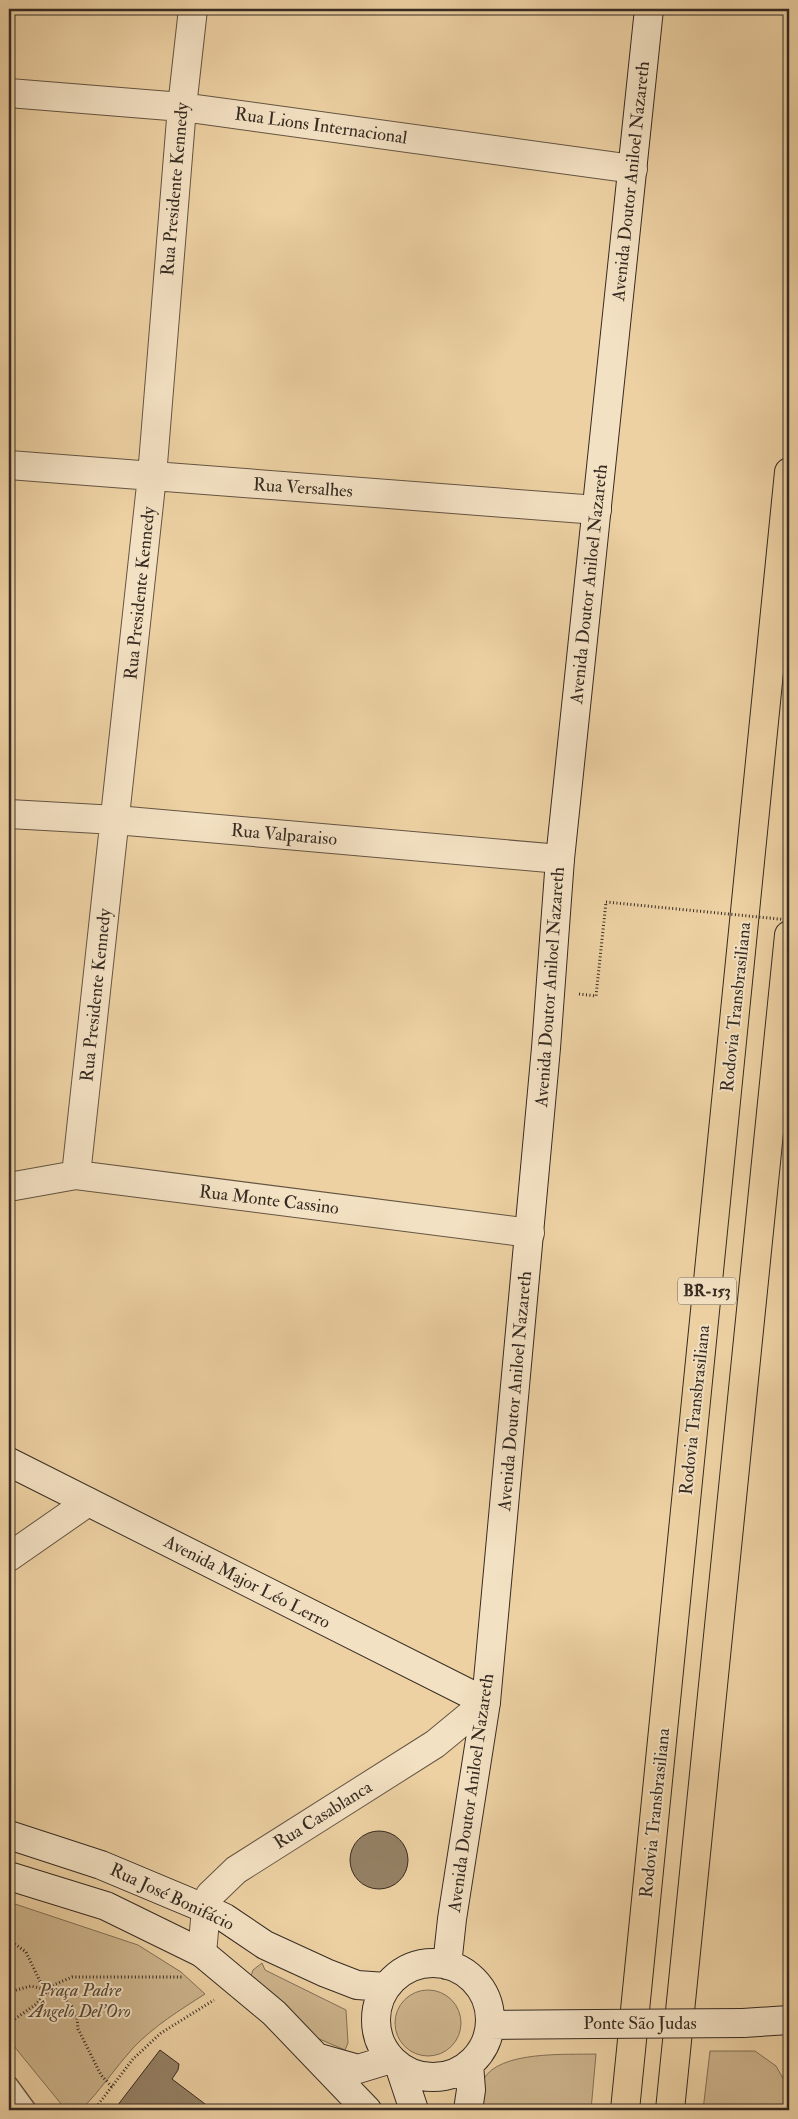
<svg xmlns="http://www.w3.org/2000/svg" width="798" height="2119" font-family="'IM FELL Double Pica',serif">
	<style>
		.green { fill: #ceb58d; stroke: #827058 }
		.building { fill: #958165; stroke: #362b22 }
		.lines { fill: none; stroke-linecap: round; stroke-linejoin: round }
		.lane-casing { stroke: #645442; stroke-width: 19 }
		.street-casing { stroke: #645442; stroke-width: 30 }
		.secondary-casing { stroke: #362b22; stroke-width: 30 }
		.highway-casing { stroke: #362b22; stroke-width: 30 }
		.path { stroke: #362b22; stroke-width: 3; stroke-dasharray: 1 2.5; stroke-linecap: butt }
		.lane { stroke: #f3e1c3; stroke-width: 16 }
		.street { stroke: #f3e1c3; stroke-width: 28 }
		.secondary { stroke: #f3e1c3; stroke-width: 28 }
		.highway { stroke: #edd1a3; stroke-width: 28 }
		.secondary-bridge-casing { stroke: #362b22; stroke-width: 30; stroke-linecap: butt }
		.path-bridge { stroke: #362b22; stroke-width: 3; stroke-dasharray: 1 2.5; stroke-linecap: butt }
		.secondary-bridge { stroke: #f3e1c3; stroke-width: 28 }
		.labels { text-anchor: middle; dominant-baseline: central; stroke-width: 4; stroke-linejoin: round; paint-order: stroke }
		.shield { fill: #f3e1c3; stroke: #6f6252; stroke-width: 1 }
		.shield-label { font-size: 16px; font-weight: bold; fill: #362b22 }
		.street-label { font-size: 18px; fill: #362b22; stroke: #f3e1c3 }
		.park-label { font-size: 18px; font-style: italic; fill: #544737; stroke: #f3e1c3 }
	</style>
	<rect width="100%" height="100%" fill="#edd1a3"/>
	<filter id="stains"><feTurbulence type="fractalNoise" baseFrequency=".004" numOctaves="4"/><feColorMatrix values="0 0 0 0 .2 0 0 0 0 .09 0 0 0 0 .02 0 0 0 .5 -.17"/></filter>
	<radialGradient id="worn" r=".72"><stop offset=".6" stop-color="#630" stop-opacity="0"/><stop offset="1" stop-color="#630" stop-opacity=".3"/></radialGradient>
	<path class="green" d="M9,1902L138,1945L181,1972L205,1994C180,2010 154,2026 133,2048C115,2068 100,2091 81,2110H66L9,2040Z
		M262,1963L265,1970L346,2010L348,2043L345,2050L317,2038L248,1985L253,1970Z
		M395 2023a33 33 0 1 1 66 0a33 33 0 1 1-66 0Z
		M710,2051H755L776,2066L789,2089V2110H703Z
		M596,2054L591,2110H476C478,2101 479,2088 483,2080C499,2050 567,2055 596,2054Z"/>
	<path class="building" d="M350 1860a29 29 0 1 1 58 0a29 29 0 1 1-58 0Z
		M160,2050L179,2064L178,2070L172,2079L213,2110H114Z"/>
	<g class="lines">
		<g class="lane-casing">
			<path id="lane" d="M9,2084L28,2110"/>
		</g>
		<g class="street-casing">
			<path id="street" d="M9,93L182,107L633,169
				M9,465L597,510
				M9,814L116,820L560,859
				M76,1175L152,476L182,107L193,9
				M9,1187L76,1175L530,1233
				M9,1557L88,1502
				M202,1953L206,1909L210,1895L236,1870L435,1744L486,1702"/>
		</g>
		<g class="secondary-casing">
			<path id="secondary" d="M9,1462L486,1702
				M9,1835L101,1865L206,1909L225,1918L265,1945L326,1973L357,1985L386,1987
				M9,1876L106,1906L202,1953L274,2013L367,2110
				M376 2020a57 57 0 1 1 114 0a57 57 0 1 1-114 0Z
				M447,1965L452,1919L486,1702L546,1048L560,859L649,9
				M743,2023L789,2020
				M490,2025L595,2024
				M319,2058L358,2069L391,2059
				M400,2068L414,2110
				M468,2110L471,2090L469,2064"/>
		</g>
		<g class="highway-casing">
			<path id="highway" d="M625,2110L789,472
				M670,2110L789,935"/>
		</g>
		<path class="path" d="M579,994L596,996L606,902
			M9,1920L12,1907
			M9,1940L26,1952L46,1994L58,1993L71,2005L77,2016L78,2029L101,2075L112,2087
			M9,1992L31,1986L44,1989L72,1977H182
			M9,2023L35,2005L46,1994
			M94,2110L133,2059L161,2033L214,2000"/>
		<use href="#lane" class="lane"/>
		<use href="#street" class="street"/>
		<use href="#secondary" class="secondary"/>
		<use href="#highway" class="highway"/>
		<g class="secondary-bridge-casing">
			<path id="secondary-bridge" d="M595,2024L743,2023"/>
		</g>
		<path class="path-bridge" d="M606,902L789,920"/>
		<use href="#secondary-bridge" class="secondary-bridge"/>
	</g>
	<g class="labels">
		<rect class="shield" x="678" y="1277.5" width="58" height="27" rx="4"/>
		<g class="shield-label">
			<text x="707" y="1291">BR-153</text>
		</g>
		<g class="street-label">
			<text transform="translate(321 126) rotate(8)">Rua Lions Internacional</text>
			<text transform="translate(631 181) rotate(-84)">Avenida Doutor Aniloel Nazareth</text>
			<text transform="translate(175 189) rotate(-85)">Rua Presidente Kennedy</text>
			<text transform="translate(303 488) rotate(4)">Rua Versalhes</text>
			<text transform="translate(589 584) rotate(-84)">Avenida Doutor Aniloel Nazareth</text>
			<text transform="translate(140 593) rotate(-84)">Rua Presidente Kennedy</text>
			<text transform="translate(284 835) rotate(5)">Rua Valparaiso</text>
			<text transform="translate(550 987) rotate(-86)">Avenida Doutor Aniloel Nazareth</text>
			<text transform="translate(96 995) rotate(-84)">Rua Presidente Kennedy</text>
			<text transform="translate(736 1007) rotate(-84)">Rodovia Transbrasiliana</text>
			<text transform="translate(269 1200) rotate(7)">Rua Monte Cassino</text>
			<text transform="translate(515 1391) rotate(-85)">Avenida Doutor Aniloel Nazareth</text>
			<text transform="translate(695 1410) rotate(-84)">Rodovia Transbrasiliana</text>
			<text transform="translate(247 1582) rotate(27)">Avenida Major Léo Lerro</text>
			<text transform="translate(471 1793) rotate(-82)">Avenida Doutor Aniloel Nazareth</text>
			<text transform="translate(655 1813) rotate(-84)">Rodovia Transbrasiliana</text>
			<text transform="translate(323 1815) rotate(-32)">Rua Casablanca</text>
			<text transform="translate(172 1897) rotate(25)">Rua José Bonifácio</text>
			<text x="640" y="2023">Ponte São Judas</text>
		</g>
		<g class="park-label">
			<text x="80" y="1990">Praça Padre<tspan x="80" dy="21">Ângelo Del'Oro</tspan></text>
		</g>
	</g>
	<rect width="798" height="2119" fill="none" stroke="#edd1a3" stroke-width="30"/>
	<rect x="10" y="10" width="778" height="2099" fill="none" stroke="#362b22" stroke-width="2.5"/>
	<rect x="15" y="15" width="768" height="2089" fill="none" stroke="#362b22"/>
	<rect width="100%" height="100%" filter="url(#stains)"/>
	<rect width="100%" height="100%" fill="url(#worn)"/>
</svg>
